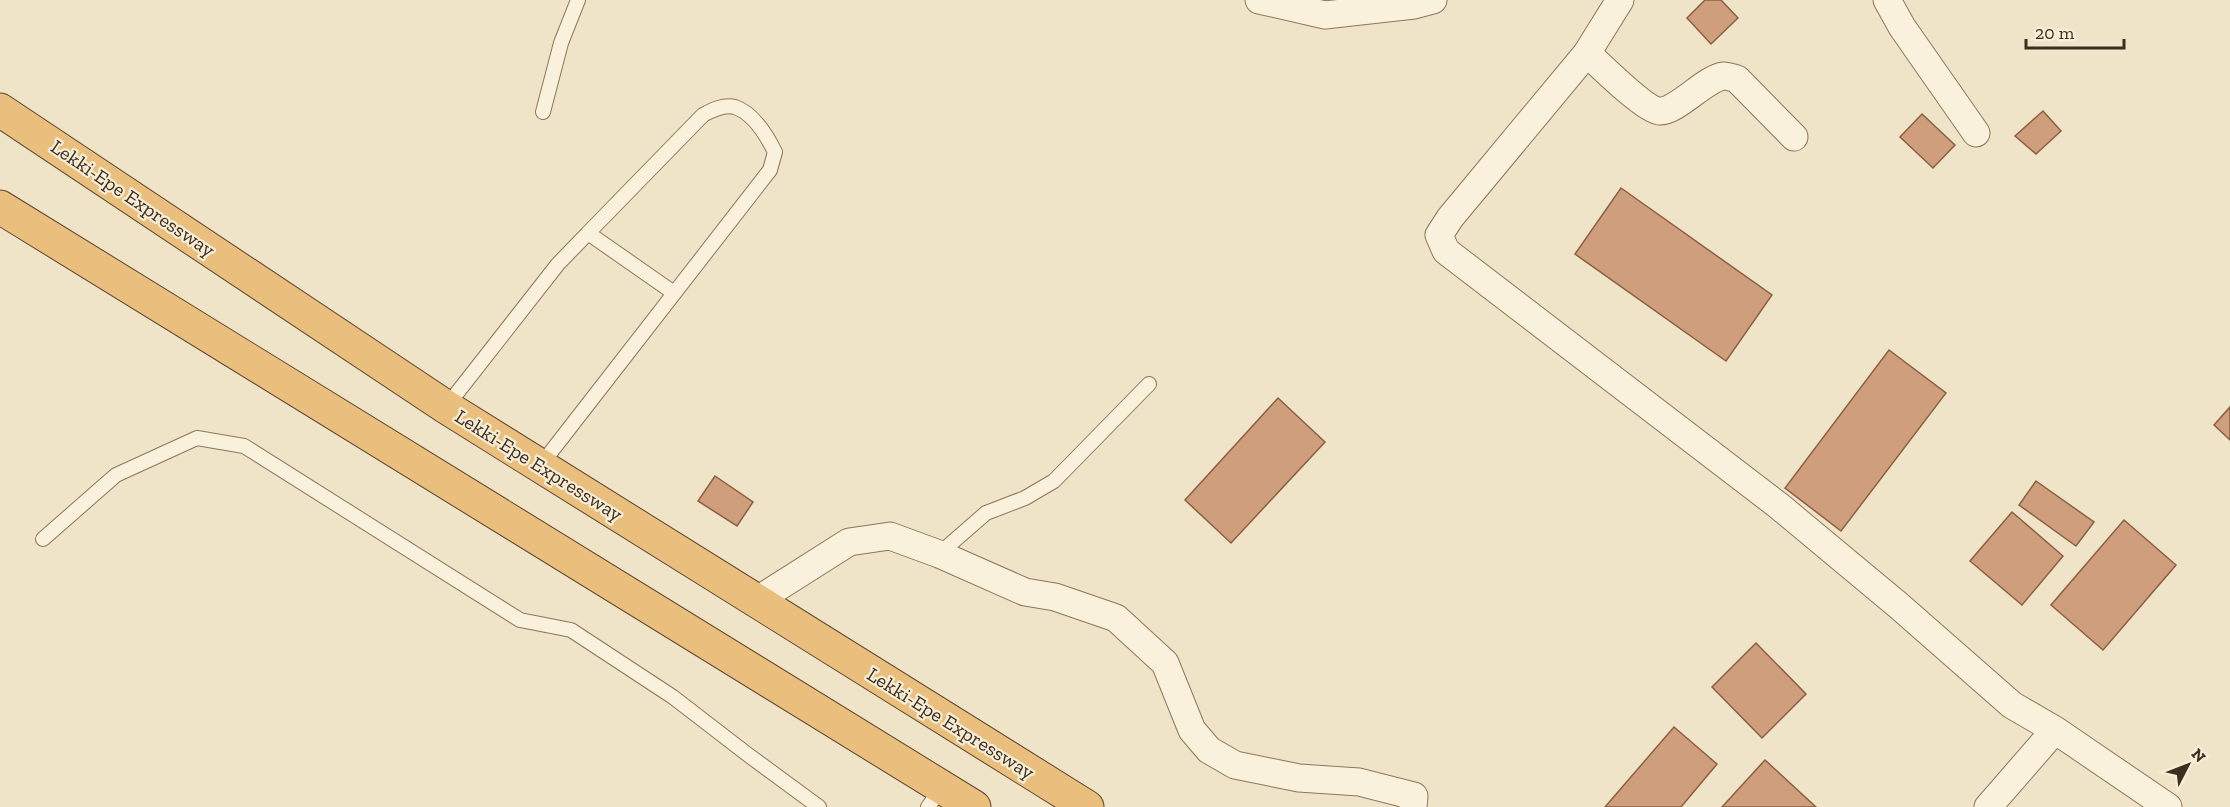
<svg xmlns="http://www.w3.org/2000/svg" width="2230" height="807" font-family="'Zilla Slab',serif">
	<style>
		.building { fill: #cf9f7d; stroke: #8d5f41; stroke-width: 1.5 }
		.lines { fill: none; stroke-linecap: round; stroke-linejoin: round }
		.service-casing { stroke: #8d765c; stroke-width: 16 }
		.minor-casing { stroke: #8d765c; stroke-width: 29 }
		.trunk-casing { stroke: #5b4430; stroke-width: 35 }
		.service { stroke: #faf1dc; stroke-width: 14 }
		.minor { stroke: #faf1dc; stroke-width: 27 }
		.trunk { stroke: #eabe7c; stroke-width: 33 }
		.labels { text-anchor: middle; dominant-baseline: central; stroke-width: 4.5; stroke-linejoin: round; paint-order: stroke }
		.street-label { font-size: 20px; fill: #3d2e20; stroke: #f7eed8 }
	</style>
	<rect width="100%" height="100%" fill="#f0e4c8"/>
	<path class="building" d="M1705,0H1721L1738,18L1711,44L1687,18Z
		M2043,111L2061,131L2036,154L2015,136Z
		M1922,114L1955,145L1933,168L1900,137Z
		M1621,188L1772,295L1726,361L1575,254Z
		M1889,350L1946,393L1841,531L1785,488Z
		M1278,398L1325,442L1231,543L1185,500Z
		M2230,407V440L2214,425Z
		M715,476L753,502L737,526L698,501Z
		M2036,481L2094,522L2076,546L2019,505Z
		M2012,512L2063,556L2022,605L1970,561Z
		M2124,520L2176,565L2103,650L2051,605Z
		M1756,643L1806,694L1762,738L1712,687Z
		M1674,727L1717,764L1681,807H1605Z
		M1765,760L1816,807H1722Z"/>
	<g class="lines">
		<g class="service-casing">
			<path id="service" d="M543,112L561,43L578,0
				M446,407L558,264L588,233L674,293
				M540,466L770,170L775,152C767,136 753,113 735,107C724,104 712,110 703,115L588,233
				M43,539L116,475L197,438L244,446L520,620L571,630L673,697L747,754L819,807
				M939,554L986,513L1025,498L1054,481L1149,384
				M928,807L942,787"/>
		</g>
		<g class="minor-casing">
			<path id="minor" d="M1259,0L1325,15L1414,5L1433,0
				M1620,0L1587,53L1450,218L1439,235L1446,251L1779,506L1898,605L2012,705L2055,730L1988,807
				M1887,0L1902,27L1976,133
				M1587,53C1600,65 1644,109 1659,111C1677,112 1705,78 1724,76C1728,76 1733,78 1737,79L1794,137
				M756,601L849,542L890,536L939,554L1025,592L1055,597L1116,618L1165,663L1192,730L1209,750L1235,765L1299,778L1359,782L1414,796L1413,807
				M2055,730L2168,807"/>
		</g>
		<g class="trunk-casing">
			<path id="trunk" d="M0,110L446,407L1087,807
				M0,207L974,807"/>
		</g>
		<use href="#service" class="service"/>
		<use href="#minor" class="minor"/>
		<use href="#trunk" class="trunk"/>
	</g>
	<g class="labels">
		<g class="street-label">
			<text transform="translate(133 198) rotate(34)">Lekki-Epe Expressway</text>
			<text transform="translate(539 465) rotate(32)">Lekki-Epe Expressway</text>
			<text transform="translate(951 723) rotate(32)">Lekki-Epe Expressway</text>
		</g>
	</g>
	<g transform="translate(2188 765) rotate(48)" stroke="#f7eed8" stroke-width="4.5" paint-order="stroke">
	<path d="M0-4.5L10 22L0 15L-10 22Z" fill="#3d2e20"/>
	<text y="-9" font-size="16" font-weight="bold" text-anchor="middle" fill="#3d2e20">N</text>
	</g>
	<path d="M2026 39v9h98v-9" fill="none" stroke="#3d2e20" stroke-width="3"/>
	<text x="2035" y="39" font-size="18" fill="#3d2e20" stroke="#f7eed8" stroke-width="4.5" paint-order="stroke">20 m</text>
</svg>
